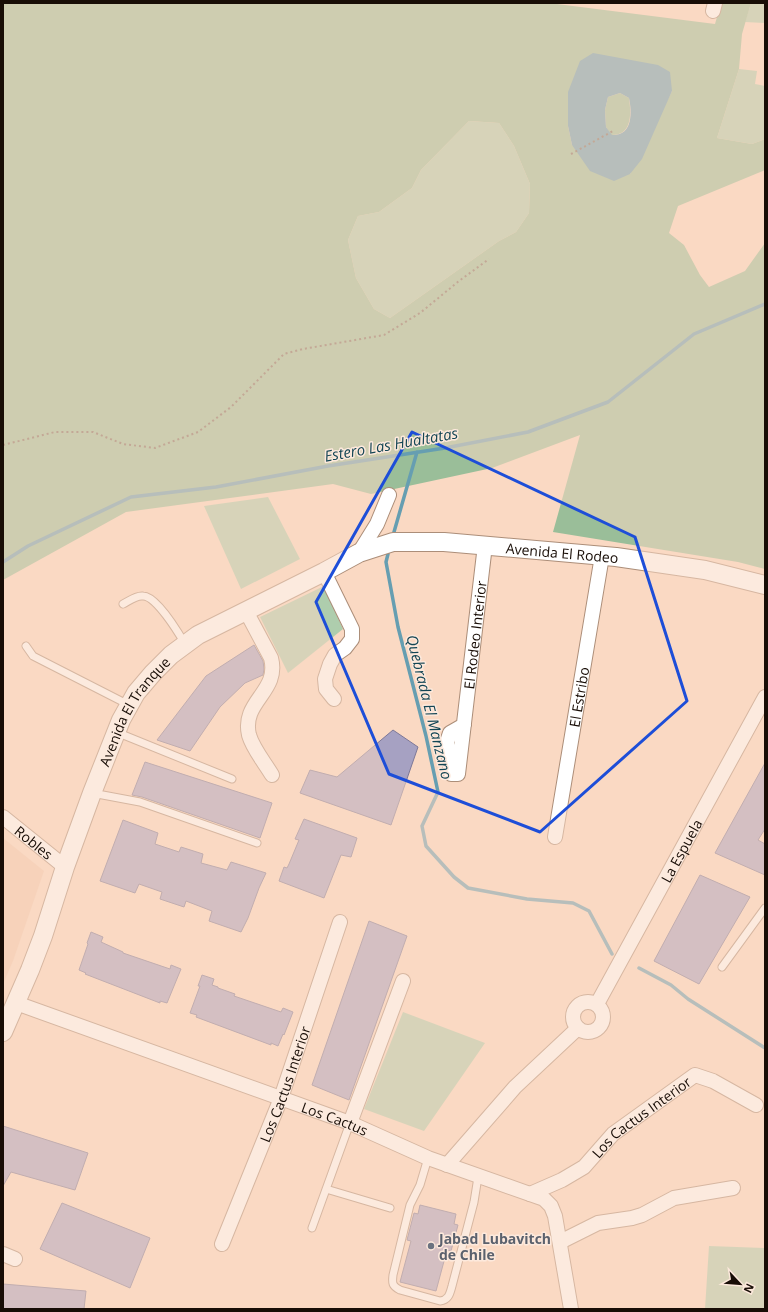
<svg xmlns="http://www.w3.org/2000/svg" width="768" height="1312" font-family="'Open Sans',sans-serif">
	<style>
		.built { fill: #f3cbb0 }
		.green { fill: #aecdad }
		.forest { fill: #9abe99; fill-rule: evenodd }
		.water { fill: #669eb1; fill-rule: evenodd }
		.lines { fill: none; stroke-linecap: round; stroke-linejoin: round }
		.stream { stroke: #669eb1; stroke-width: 3.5 }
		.building { fill: #a6a1c2; stroke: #7d7897 }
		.service-casing { stroke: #ac8e79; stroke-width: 9 }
		.minor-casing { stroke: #ac8e79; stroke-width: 16 }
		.tertiary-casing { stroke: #ac8e79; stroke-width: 20 }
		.path { stroke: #826d5f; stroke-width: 2; stroke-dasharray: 2 3; stroke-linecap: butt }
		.service { stroke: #fff; stroke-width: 7 }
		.minor { stroke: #fff; stroke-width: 14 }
		.tertiary { stroke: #fff; stroke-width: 18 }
		.marked { fill: none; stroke: #1d4ed8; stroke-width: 3; stroke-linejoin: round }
		.worship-dot { fill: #6b7280; stroke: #fde9dc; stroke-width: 1.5 }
		.labels { text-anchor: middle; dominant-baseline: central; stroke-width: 3; stroke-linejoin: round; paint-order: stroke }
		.street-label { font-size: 14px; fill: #180d06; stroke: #fde9dc }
		.worship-label { font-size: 14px; font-weight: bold; fill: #5b616d; stroke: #fde9dc; text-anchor: start }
		.water-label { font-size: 15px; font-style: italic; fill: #134554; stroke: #fde9dc }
	</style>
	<rect width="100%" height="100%" fill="#fad9c3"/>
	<path class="built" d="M3,838L44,871L13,961L3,984Z"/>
	<path class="green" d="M751,3H765V23L745,22Z
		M739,69L757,71L755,84L765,86V139L752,144L717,138Z
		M469,121L499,123L514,146L530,184L529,213L516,232L499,241L390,318L374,309L356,278L348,240L358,216L379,212L412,188L421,170Z
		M268,497L300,559L241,589L204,506Z
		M324,586L343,629L288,673L260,617Z
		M403,1012L485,1043L424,1131L364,1109Z
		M709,1246L765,1248V1309H705Z"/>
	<path class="forest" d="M3,3H549L715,24L721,3H751L742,34L739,69L717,138L752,144L765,139V170L678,206L669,233L684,245L700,275L709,287L745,271L765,243V569L738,562L553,532L580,435L492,468L371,494L333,484L126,512L3,580ZM672,91L630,174L572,145L568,126V92ZM469,121L499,123L514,146L530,184L529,213L516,232L499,241L390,318L374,309L356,278L348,240L358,216L379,212L412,188L421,170Z
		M620,93L629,98C631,112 633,136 611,135L606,127L605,110L608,97Z"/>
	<path class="water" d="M593,53L658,65L670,72L672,91L642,159L630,174L614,181L590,171L572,145L568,126V92L580,61ZM620,93L629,98C632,112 633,136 612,135L606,127L605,110L608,97Z"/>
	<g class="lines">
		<path class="stream" d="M394,532L417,452
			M388,554L386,562L398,627L426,736L438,792L422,826L426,846L454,877L468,888L527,899L573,903L589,911L612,954
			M3,562L28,546L131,497L216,487L328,466L445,448L528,432L608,402L694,334L765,304
			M639,968L671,985L688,999L765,1048"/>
	</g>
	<path class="building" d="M254,645L263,661L264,669L263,675L245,683L220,707L190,751L157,740L206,676Z
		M393,730L418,747L391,825L300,793L310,770L337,777Z
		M145,762L272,803L260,838L142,797L132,795Z
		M765,763V829L758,840L765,844V875L715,853Z
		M304,819L357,838L351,857L341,855L324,898L279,881L284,867L287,868L289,864L299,840L295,839Z
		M123,820L158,833L155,844L179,852L181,847L203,854L201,863L227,870L231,862L266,873L259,888L248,918L241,932L209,921L212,911L186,901L184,907L160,899L162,892L139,884L135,893L100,881Z
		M700,875L750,897L699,984L654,961Z
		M369,921L407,936L349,1100L312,1085Z
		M91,932L103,937L101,942L123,952V953L170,969L171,965L181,969L167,1003L160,1001V1003L85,974L86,973L79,970L88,944L87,943Z
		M202,975L214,979L212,985L218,987V988L235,994L234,996L281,1012L283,1008L293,1012L284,1035L283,1034L278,1046L271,1043V1045L196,1017L197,1015L190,1013L200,986H198Z
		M3,1126L88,1153L75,1190L11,1172L3,1186Z
		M62,1203L150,1238L130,1288L40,1249Z
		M420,1205L456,1214L454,1224L458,1225L451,1251L447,1250L436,1291L400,1282L411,1241L407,1240L414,1213L418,1214Z
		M3,1284L86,1291L84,1309H3Z"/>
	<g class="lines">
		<g class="service-casing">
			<path id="service" d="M123,604C129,601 136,595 143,596C156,596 178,632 185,644
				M26,646L33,656L129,705
				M116,732L232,779
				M92,793L140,802L257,843
				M722,967L765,908
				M428,1158L420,1185L410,1205L393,1275C392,1283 392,1286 400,1290L440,1301C449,1300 450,1293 452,1286L474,1202L478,1177
				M326,1189L390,1208
				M312,1228L350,1123"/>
		</g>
		<g class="minor-casing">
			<g id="minor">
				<path d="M713,11L715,3"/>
				<path d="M359,553L377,524L389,495"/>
				<path d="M324,572L352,629V639L345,648L335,655L330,664L325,679L326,689L334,699"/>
				<path d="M246,611L271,658C280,692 241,701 249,735C253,749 265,763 272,775"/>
				<path id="s1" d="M464,725L450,733L447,742L451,774H458L485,545"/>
				<path id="s2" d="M3,817L65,867"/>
				<path id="s3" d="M555,837L602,556"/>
				<circle cx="588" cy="1017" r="15"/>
				<path id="s4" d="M16,1003L350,1123L428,1158L544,1199L551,1206L555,1216L571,1309"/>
				<path id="s5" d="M597,1004L765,697"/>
				<path d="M350,1123L403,981"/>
				<path d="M447,1165L515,1087L578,1028"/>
				<path id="s6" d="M530,1194L562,1180L584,1167L613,1134L695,1075L713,1081L756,1105"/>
				<path d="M560,1242L598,1223L632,1218L642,1215L674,1198L733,1188"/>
				<path id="s7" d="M222,1244L281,1098L340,922"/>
				<path d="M3,1254L15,1259"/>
			</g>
		</g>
		<g class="tertiary-casing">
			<g id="tertiary">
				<path id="s8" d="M3,1032L30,970L43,936L65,867L92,793L121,720L136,693L153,673L171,655L198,635L324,572L359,553L393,542H444L616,557L705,570L765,585"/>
			</g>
		</g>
		<path class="path" d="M571,154L613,131
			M3,445L55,432H93L123,444L155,448L198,432L231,407L284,354L303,349L384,335L420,313L459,281L489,259"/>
		<use href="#service" class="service"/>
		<use href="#minor" class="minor"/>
		<use href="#tertiary" class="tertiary"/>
	</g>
	<path d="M0 0H768V1312H0ZM412,432L635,537L687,701L540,832L389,774L316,602Z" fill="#fad9c3" fill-opacity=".55" fill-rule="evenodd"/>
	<path class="marked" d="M412,432L635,537L687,701L540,832L389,774L316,602Z"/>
	<circle class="worship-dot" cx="431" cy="1246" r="4"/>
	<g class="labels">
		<g class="street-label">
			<text stroke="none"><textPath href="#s8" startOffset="836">Avenida El Rodeo</textPath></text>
			<text stroke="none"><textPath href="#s1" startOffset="205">El Rodeo Interior</textPath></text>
			<text stroke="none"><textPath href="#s3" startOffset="142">El Estribo</textPath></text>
			<text stroke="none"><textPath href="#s8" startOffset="348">Avenida El Tranque</textPath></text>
			<text stroke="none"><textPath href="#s2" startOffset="40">Robles</textPath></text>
			<text stroke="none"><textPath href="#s5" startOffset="175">La Espuela</textPath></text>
			<text stroke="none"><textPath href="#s7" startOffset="172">Los Cactus Interior</textPath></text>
			<text stroke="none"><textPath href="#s6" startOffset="137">Los Cactus Interior</textPath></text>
			<text stroke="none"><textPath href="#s4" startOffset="339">Los Cactus</textPath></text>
		</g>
		<g class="worship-label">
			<text x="439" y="1238">Jabad Lubavitch<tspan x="439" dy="16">de Chile</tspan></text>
		</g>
		<g class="water-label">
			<text transform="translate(391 444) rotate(-10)">Estero Las Hualtatas</text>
			<text transform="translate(430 707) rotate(76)">Quebrada El Manzano</text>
		</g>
	</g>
	<rect width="768" height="1312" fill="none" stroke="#180d06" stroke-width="8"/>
	<g transform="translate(740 1284) rotate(116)" stroke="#fde9dc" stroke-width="3" paint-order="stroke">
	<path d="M0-3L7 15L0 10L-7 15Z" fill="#180d06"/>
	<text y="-6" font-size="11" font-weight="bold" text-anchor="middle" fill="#180d06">N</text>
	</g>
</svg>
